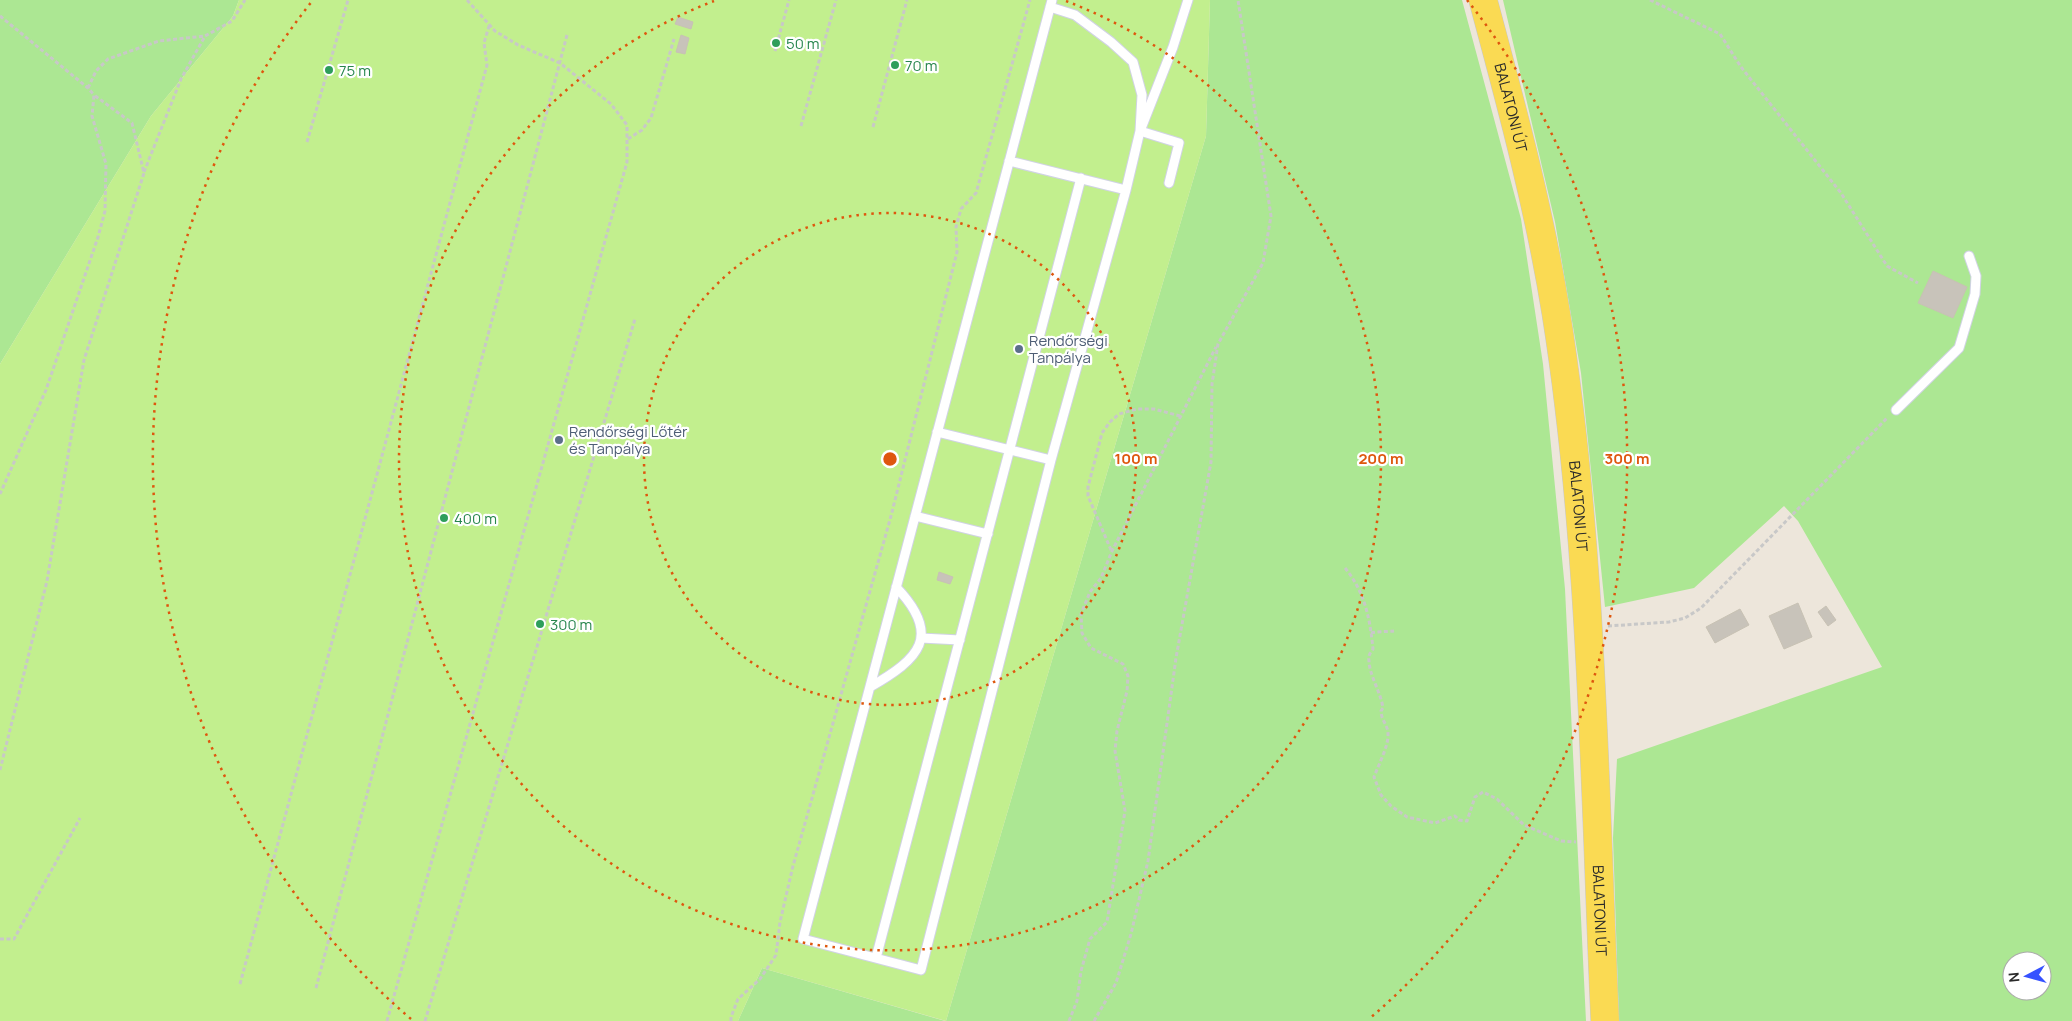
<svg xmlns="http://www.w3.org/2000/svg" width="2072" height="1021" font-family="Manrope,sans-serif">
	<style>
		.green { fill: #ace793; fill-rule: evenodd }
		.pitch { fill: #c2ef8e }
		.building { fill: #c8c3ba; stroke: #c8c2b4 }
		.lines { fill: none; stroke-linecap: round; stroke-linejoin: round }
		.service-casing { stroke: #d0d3e4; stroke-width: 11 }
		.primary-casing { stroke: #c8c8c8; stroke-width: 29 }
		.path { stroke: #c8c8c8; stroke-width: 3; stroke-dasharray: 4 2.5; stroke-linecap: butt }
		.service { stroke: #fff; stroke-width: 9 }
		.primary { stroke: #fada53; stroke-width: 28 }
		.ring { fill: none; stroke: #de570e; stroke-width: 2.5; stroke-dasharray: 2.5 5 }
		.leisure-dot { fill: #2e9e5b; stroke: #fff; stroke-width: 2 }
		.service-dot { fill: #5c6f8a; stroke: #fff; stroke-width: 2 }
		.labels { text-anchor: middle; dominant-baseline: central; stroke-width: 4.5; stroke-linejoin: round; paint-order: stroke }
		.leisure-label { font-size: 15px; fill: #27864d; stroke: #fff; text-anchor: start }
		.street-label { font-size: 15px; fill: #2a2a2a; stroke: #fff }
		.service-label { font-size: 15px; fill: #4e5e75; stroke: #fff; text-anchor: start }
		.centre { fill: #de570e; stroke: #fff; stroke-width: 2.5 }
		.ring-label { font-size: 15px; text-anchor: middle; font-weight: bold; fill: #de570e; stroke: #fff; stroke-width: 4.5; stroke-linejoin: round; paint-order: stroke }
	</style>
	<rect width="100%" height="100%" fill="#ede6db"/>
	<path class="green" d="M0,0H239L233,16L151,116L0,364Z
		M1210,0H1462L1521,219L1543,364L1565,589L1586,1021H946L1206,136Z
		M1503,0H2072V1021H1619L1613,838L1617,759L1882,667L1798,521L1784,506L1694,588L1605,607L1581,373L1555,222ZM2012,961H2042V991H2012Z
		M762,968L945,1021H738Z"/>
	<path class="pitch" d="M239,0H1210L1206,136L946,1021L762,968L738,1021H0V364L151,116L233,16Z"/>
	<path class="building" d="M678,17L693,22L691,29L675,24Z
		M681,35L689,38L685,54L676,52Z
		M1933,271L1967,287L1953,318L1918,303Z
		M939,572L953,577L950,584L937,580Z
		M1798,603L1812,637L1784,649L1769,616Z
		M1826,606L1836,620L1828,626L1818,612Z
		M1740,609L1749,625L1715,643L1706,627Z"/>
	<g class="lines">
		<g class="service-casing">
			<path id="service" d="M1050,7L1075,15L1111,42L1133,62L1142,95L1140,131L1126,190L1051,460L921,970L803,939L1052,0
				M1009,161L1126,190
				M1169,183L1179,143L1140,131L1173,47L1188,0
				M1896,410L1959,348L1975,294L1976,276L1969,256
				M937,432L1051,460
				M915,516L988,534
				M921,638L960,640
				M870,687C919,659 943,636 896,587
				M876,958L1081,178"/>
		</g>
		<g class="primary-casing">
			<g id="primary">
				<path id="s1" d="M1483,0C1511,104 1539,207 1556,313C1593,546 1594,785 1605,1021"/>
			</g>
		</g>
		<path class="path" d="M1650,0L1720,34L1741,67L1841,193L1887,266L1918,283
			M0,16L88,88L94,95L92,116L106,164L105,211L98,237L46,390L0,494
			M775,51L789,0
			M88,88L96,71L108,59L159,41L205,36
			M801,126L836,0
			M873,127L907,0
			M628,139L642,130L651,118L674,39
			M307,142L348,0
			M144,172L181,79L205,36L232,21L245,0
			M1111,550L1088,496V487L1102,433L1110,422L1119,414L1137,409H1154L1180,416
			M1345,568C1365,592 1370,619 1373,649C1370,653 1368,656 1369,661C1369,674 1381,693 1383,708L1381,711C1381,720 1388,725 1388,734C1389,745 1378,766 1374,777L1381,795L1391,806L1407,817L1435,823L1455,816L1459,820L1467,821L1475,797L1483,792L1497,799L1524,825L1561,841L1576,842
			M1608,626L1669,622L1685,618L1701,608L1888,417
			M1371,633C1379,631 1386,632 1394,631
			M0,770L47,581L84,360L144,173L132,123L94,95
			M0,939H14L80,818
			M240,984L487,65L484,43L489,26
			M316,988L567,35
			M387,1021L627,162V125L611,104L560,63L518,45L495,31L467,0
			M425,1021L635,319
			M731,1021V1017L738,999L760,979L776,955L780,922L793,866L891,516L957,252L956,227L961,209L976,193L1030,0
			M1069,1021L1077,1001L1081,971L1090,939L1107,922L1125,811L1115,751L1117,731L1127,691L1128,676L1123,664L1091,648L1082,633L1081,614L1090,592L1101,578L1112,551L1216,347
			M1094,1021L1116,983L1131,934L1148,861L1176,658L1211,462L1212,384L1218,344L1263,263L1271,216L1238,0"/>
		<use href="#service" class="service"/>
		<use href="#primary" class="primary"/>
	</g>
	<g class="ring">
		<circle cx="890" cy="459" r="246"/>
		<path d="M1066 1A491 491 0 1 1 714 1"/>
		<path d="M411 1019A737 737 0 0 1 313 0M1467 0A737 737 0 0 1 1369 1019"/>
	</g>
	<g class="leisure-dot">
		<circle cx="776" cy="43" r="5"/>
		<circle cx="895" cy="65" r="5"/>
		<circle cx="329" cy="70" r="5"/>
		<circle cx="444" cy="518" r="5"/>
		<circle cx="540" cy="624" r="5"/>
	</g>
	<g class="service-dot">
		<circle cx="1019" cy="349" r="5"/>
		<circle cx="559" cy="440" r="5"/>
	</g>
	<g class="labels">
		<g class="leisure-label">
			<text x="786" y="43">50 m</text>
			<text x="905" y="65">70 m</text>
			<text x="339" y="70">75 m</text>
			<text x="454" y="518">400 m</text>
			<text x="550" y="624">300 m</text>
		</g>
		<g class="street-label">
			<text stroke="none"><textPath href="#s1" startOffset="111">BALATONI ÚT</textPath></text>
			<text stroke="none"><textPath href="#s1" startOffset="516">BALATONI ÚT</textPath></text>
			<text stroke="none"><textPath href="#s1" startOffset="921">BALATONI ÚT</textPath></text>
		</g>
		<g class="service-label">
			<text x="1029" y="340">Rendőrségi<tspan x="1029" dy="17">Tanpálya</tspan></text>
			<text x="569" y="431">Rendőrségi Lőtér<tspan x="569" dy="17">és Tanpálya</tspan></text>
		</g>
	</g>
	<circle cx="890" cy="459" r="8" class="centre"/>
	<g class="ring-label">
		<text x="1136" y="464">100 m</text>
		<text x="1381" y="464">200 m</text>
		<text x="1627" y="464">300 m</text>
	</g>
	<g transform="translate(2027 976) rotate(264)"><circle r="24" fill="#ffffff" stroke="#aaaaaa"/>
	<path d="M0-4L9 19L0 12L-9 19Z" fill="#3652ff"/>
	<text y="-8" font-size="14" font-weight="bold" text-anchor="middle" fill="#2a2a2a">N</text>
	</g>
</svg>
